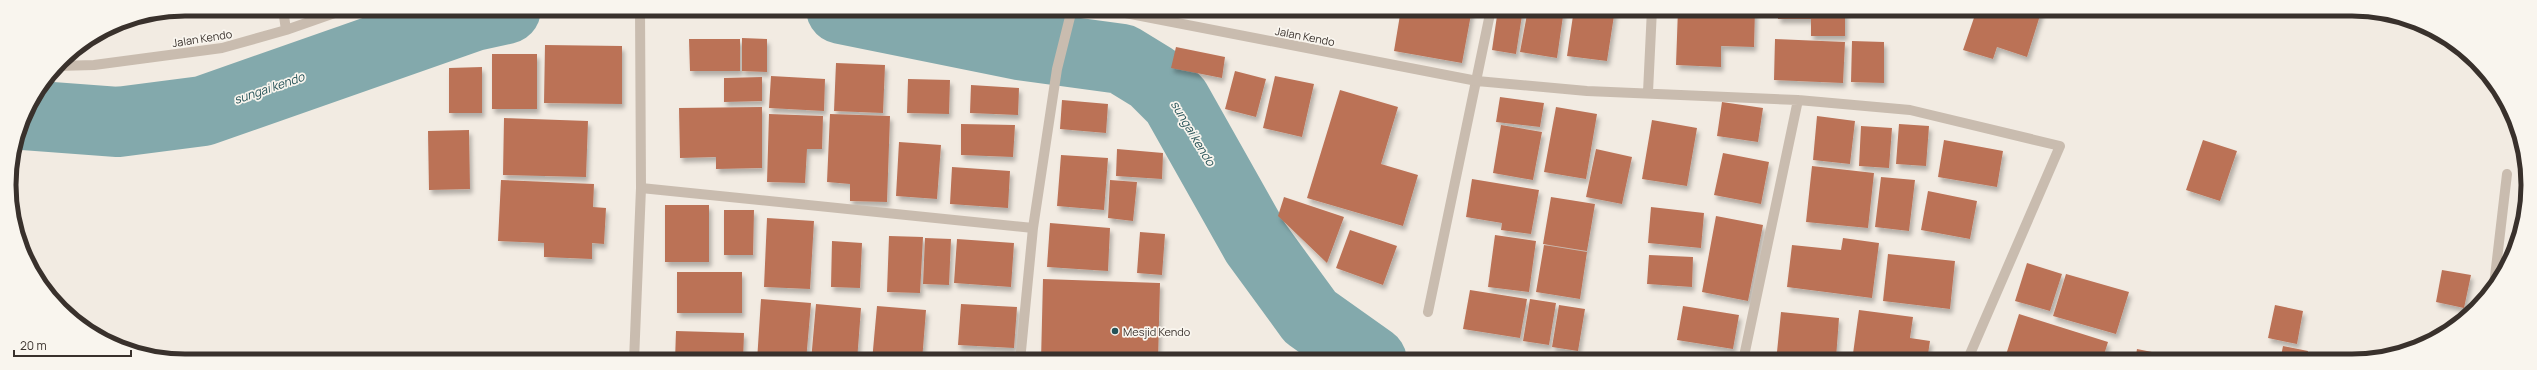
<svg xmlns="http://www.w3.org/2000/svg" width="2537" height="370" font-family="Manrope,sans-serif">
	<style>
		.lines { fill: none; stroke-linecap: round; stroke-linejoin: round }
		.river { stroke: #83a9ac; stroke-width: 70 }
		.building { fill: #bb7257; filter: url(#shadow) }
		.minor { stroke: #c9bcaf; stroke-width: 10 }
		.tertiary { stroke: #c9bcaf; stroke-width: 10 }
		.poi-dot { fill: #255257; stroke: #f9f5ee; stroke-width: 1.5 }
		.labels { text-anchor: middle; dominant-baseline: central; stroke-width: 3.5; stroke-linejoin: round; paint-order: stroke }
		.street-label { font-size: 11px; fill: #39312c; stroke: #f9f5ee }
		.poi-label { font-size: 11px; fill: #39312c; stroke: #f9f5ee; text-anchor: start }
		.water-label { font-size: 12px; font-style: italic; fill: #255257; stroke: #f9f5ee }
		.rim { fill: none; stroke: #39312c; stroke-width: 5 }
	</style>
	<defs>
		<filter id="shadow"><feDropShadow dx="2.5" dy="4.5" stdDeviation="2" flood-color="#0004"/></filter>
	</defs>
	<rect width="100%" height="100%" fill="#f2ebe2"/>
	<g class="lines">
		<path class="river" d="M841,9L1019,45L1122,59L1153,78L1176,101L1256,243L1310,317L1372,361
			M24,115L118,122L203,111L474,16L506,9"/>
	</g>
	<path class="building" d="M1401,9H1472L1462,63L1394,51Z
		M1498,9H1523L1516,54L1492,50Z
		M1528,9H1564L1557,58L1520,52Z
		M1574,9H1615L1607,61L1567,56Z
		M1678,9H1755L1754,47L1721,46V67L1676,65Z
		M1778,9H1845V36H1811V19H1778Z
		M1977,9H2042L2027,57L1997,47L1993,59L1963,50Z
		M742,38L767,39V72L742,71Z
		M689,39H740V71H690Z
		M1775,39L1845,42L1843,83L1774,80Z
		M1852,41L1884,42V83L1851,82Z
		M545,45L622,46V104L544,103Z
		M1176,47L1225,57L1222,78L1171,68Z
		M492,54H537V109H492Z
		M836,63L885,65L883,113L834,111Z
		M482,67V113H449V68Z
		M1235,71L1266,79L1256,117L1225,109Z
		M771,76L825,79L824,111L769,108Z
		M1275,76L1314,84L1302,137L1263,128Z
		M762,77V101L724,102V78Z
		M908,79L950,80L949,114L907,113Z
		M971,85L1019,88L1018,115L970,113Z
		M1340,90L1398,107L1381,164L1418,175L1403,226L1307,198Z
		M1500,97L1544,103L1540,127L1496,122Z
		M1062,100L1108,104L1106,133L1060,129Z
		M1722,102L1763,108L1758,142L1717,136Z
		M762,107V168L716,169V157L680,158L679,108Z
		M1556,107L1597,114L1586,179L1544,172Z
		M769,114L823,116L822,149H807L805,183L767,182Z
		M830,114L890,116L887,202L850,201V184L827,182Z
		M1817,116L1855,121L1850,164L1813,160Z
		M504,118L588,121L586,177L503,175Z
		M1652,120L1697,128L1687,186L1642,179Z
		M961,124L1015,125L1013,157L961,155Z
		M1899,124L1929,126L1926,166L1896,164Z
		M1501,125L1542,132L1533,180L1493,173Z
		M1861,126L1892,128L1889,168L1859,166Z
		M469,130L470,189L429,190L428,131Z
		M1944,140L2003,151L1997,187L1938,177Z
		M2203,140L2237,151L2220,201L2186,190Z
		M899,142L941,145L937,199L896,196Z
		M1117,149L1163,153L1162,179L1116,176Z
		M1596,149L1632,157L1622,204L1586,197Z
		M1723,153L1769,162L1761,204L1714,195Z
		M1061,155L1108,158L1104,210L1057,206Z
		M1812,166L1874,173L1868,228L1806,222Z
		M952,167L1010,171L1008,208L950,204Z
		M1881,177L1915,180L1909,231L1875,227Z
		M1472,179L1539,190L1531,234L1501,230L1502,223L1466,217Z
		M501,180L594,184L593,207L606,208L604,244L592,243V259L544,257V243L498,241Z
		M1110,180L1137,182L1133,221L1108,218Z
		M1928,191L1977,201L1970,239L1921,230Z
		M1284,197L1344,217L1327,263L1278,216Z
		M1551,197L1595,204L1587,251L1543,244Z
		M665,205H709V262H665Z
		M1651,207L1704,213L1701,248L1648,243Z
		M724,210H754L753,255H724Z
		M1716,216L1763,225L1748,301L1702,292Z
		M767,218L814,221L810,289L764,287Z
		M1050,223L1110,228L1108,271L1047,267Z
		M1350,230L1397,246L1383,285L1336,268Z
		M1140,232L1165,234L1162,275L1137,273Z
		M1495,235L1536,241L1529,292L1488,287Z
		M889,236L923,237L920,293L887,292Z
		M925,238L951,239L949,285L923,284Z
		M1843,238L1879,243L1872,298L1787,287L1792,245L1841,250Z
		M957,239L1014,243L1011,287L954,283Z
		M832,241L862,243L860,288L831,287Z
		M1544,245L1587,252L1580,299L1536,292Z
		M1888,254L1955,261L1950,309L1883,301Z
		M1649,255L1693,257L1692,287L1647,284Z
		M2027,263L2062,274L2050,311L2015,301Z
		M2442,270L2471,275L2464,308L2436,302Z
		M677,272H742V313H677Z
		M2066,274L2129,292L2116,334L2053,316Z
		M1043,279L1160,283L1158,361H1041Z
		M1470,290L1527,299L1520,338L1463,329Z
		M761,299L811,303L806,361H757Z
		M1530,299L1556,303L1549,345L1523,341Z
		M816,304L861,308L857,361H811Z
		M961,304L1017,307L1014,348L958,345Z
		M1559,305L1585,309L1578,351L1552,347Z
		M2275,305L2303,311L2297,344L2268,338Z
		M877,306L926,310L922,361H872Z
		M1683,306L1739,315L1733,349L1677,340Z
		M1859,310L1913,317L1910,338L1930,341L1927,361H1852Z
		M1781,312L1839,318L1836,358L1777,352Z
		M2019,314L2108,342L2102,361H2004Z
		M676,331L744,333L743,361H675Z
		M2283,346L2308,351L2306,361H2280Z
		M2137,349L2167,355L2166,361H2135Z
		M959,352L1007,355V361H959Z
		M1226,354L1269,360V361H1225Z"/>
	<g class="lines">
		<path class="minor" d="M1477,81L1587,91L1798,100L1910,110L2060,146L1967,361
			M1648,92L1652,9
			M641,188L1033,228L1020,361
			M1033,228L1057,69L1072,9
			M2494,285L2507,174
			M1428,312L1491,9
			M1743,361L1798,100"/>
		<path class="tertiary" d="M283,9L286,30
			M1105,9L1477,81
			M57,66L94,65L222,48L286,30L346,9
			M634,361L641,188L640,9"/>
	</g>
	<circle class="poi-dot" cx="1115" cy="331" r="4"/>
	<g class="labels">
		<g class="street-label">
			<text transform="translate(1305 36) rotate(11)">Jalan Kendo</text>
			<text transform="translate(202 38) rotate(-9)">Jalan Kendo</text>
		</g>
		<g class="poi-label">
			<text x="1123" y="331">Mesjid Kendo</text>
		</g>
		<g class="water-label">
			<text transform="translate(269 88) rotate(-19)">sungai kendo</text>
			<text transform="translate(1193 133) rotate(59)">sungai kendo</text>
		</g>
	</g>
	<path d="M0 0H2537V370H0ZM185 16H2352A169 169 0 0 1 2521 185V185A169 169 0 0 1 2352 354H185A169 169 0 0 1 16 185V185A169 169 0 0 1 185 16Z" fill="#f9f5ee" fill-rule="evenodd"/>
	<path class="rim" d="M185 16H2352A169 169 0 0 1 2521 185V185A169 169 0 0 1 2352 354H185A169 169 0 0 1 16 185V185A169 169 0 0 1 185 16Z"/>
	<path d="M14 350v6h117v-6" fill="none" stroke="#39312c" stroke-width="2"/>
	<text x="20" y="350" font-size="12" fill="#39312c" stroke="#f9f5ee" stroke-width="3" paint-order="stroke">20 m</text>
</svg>
